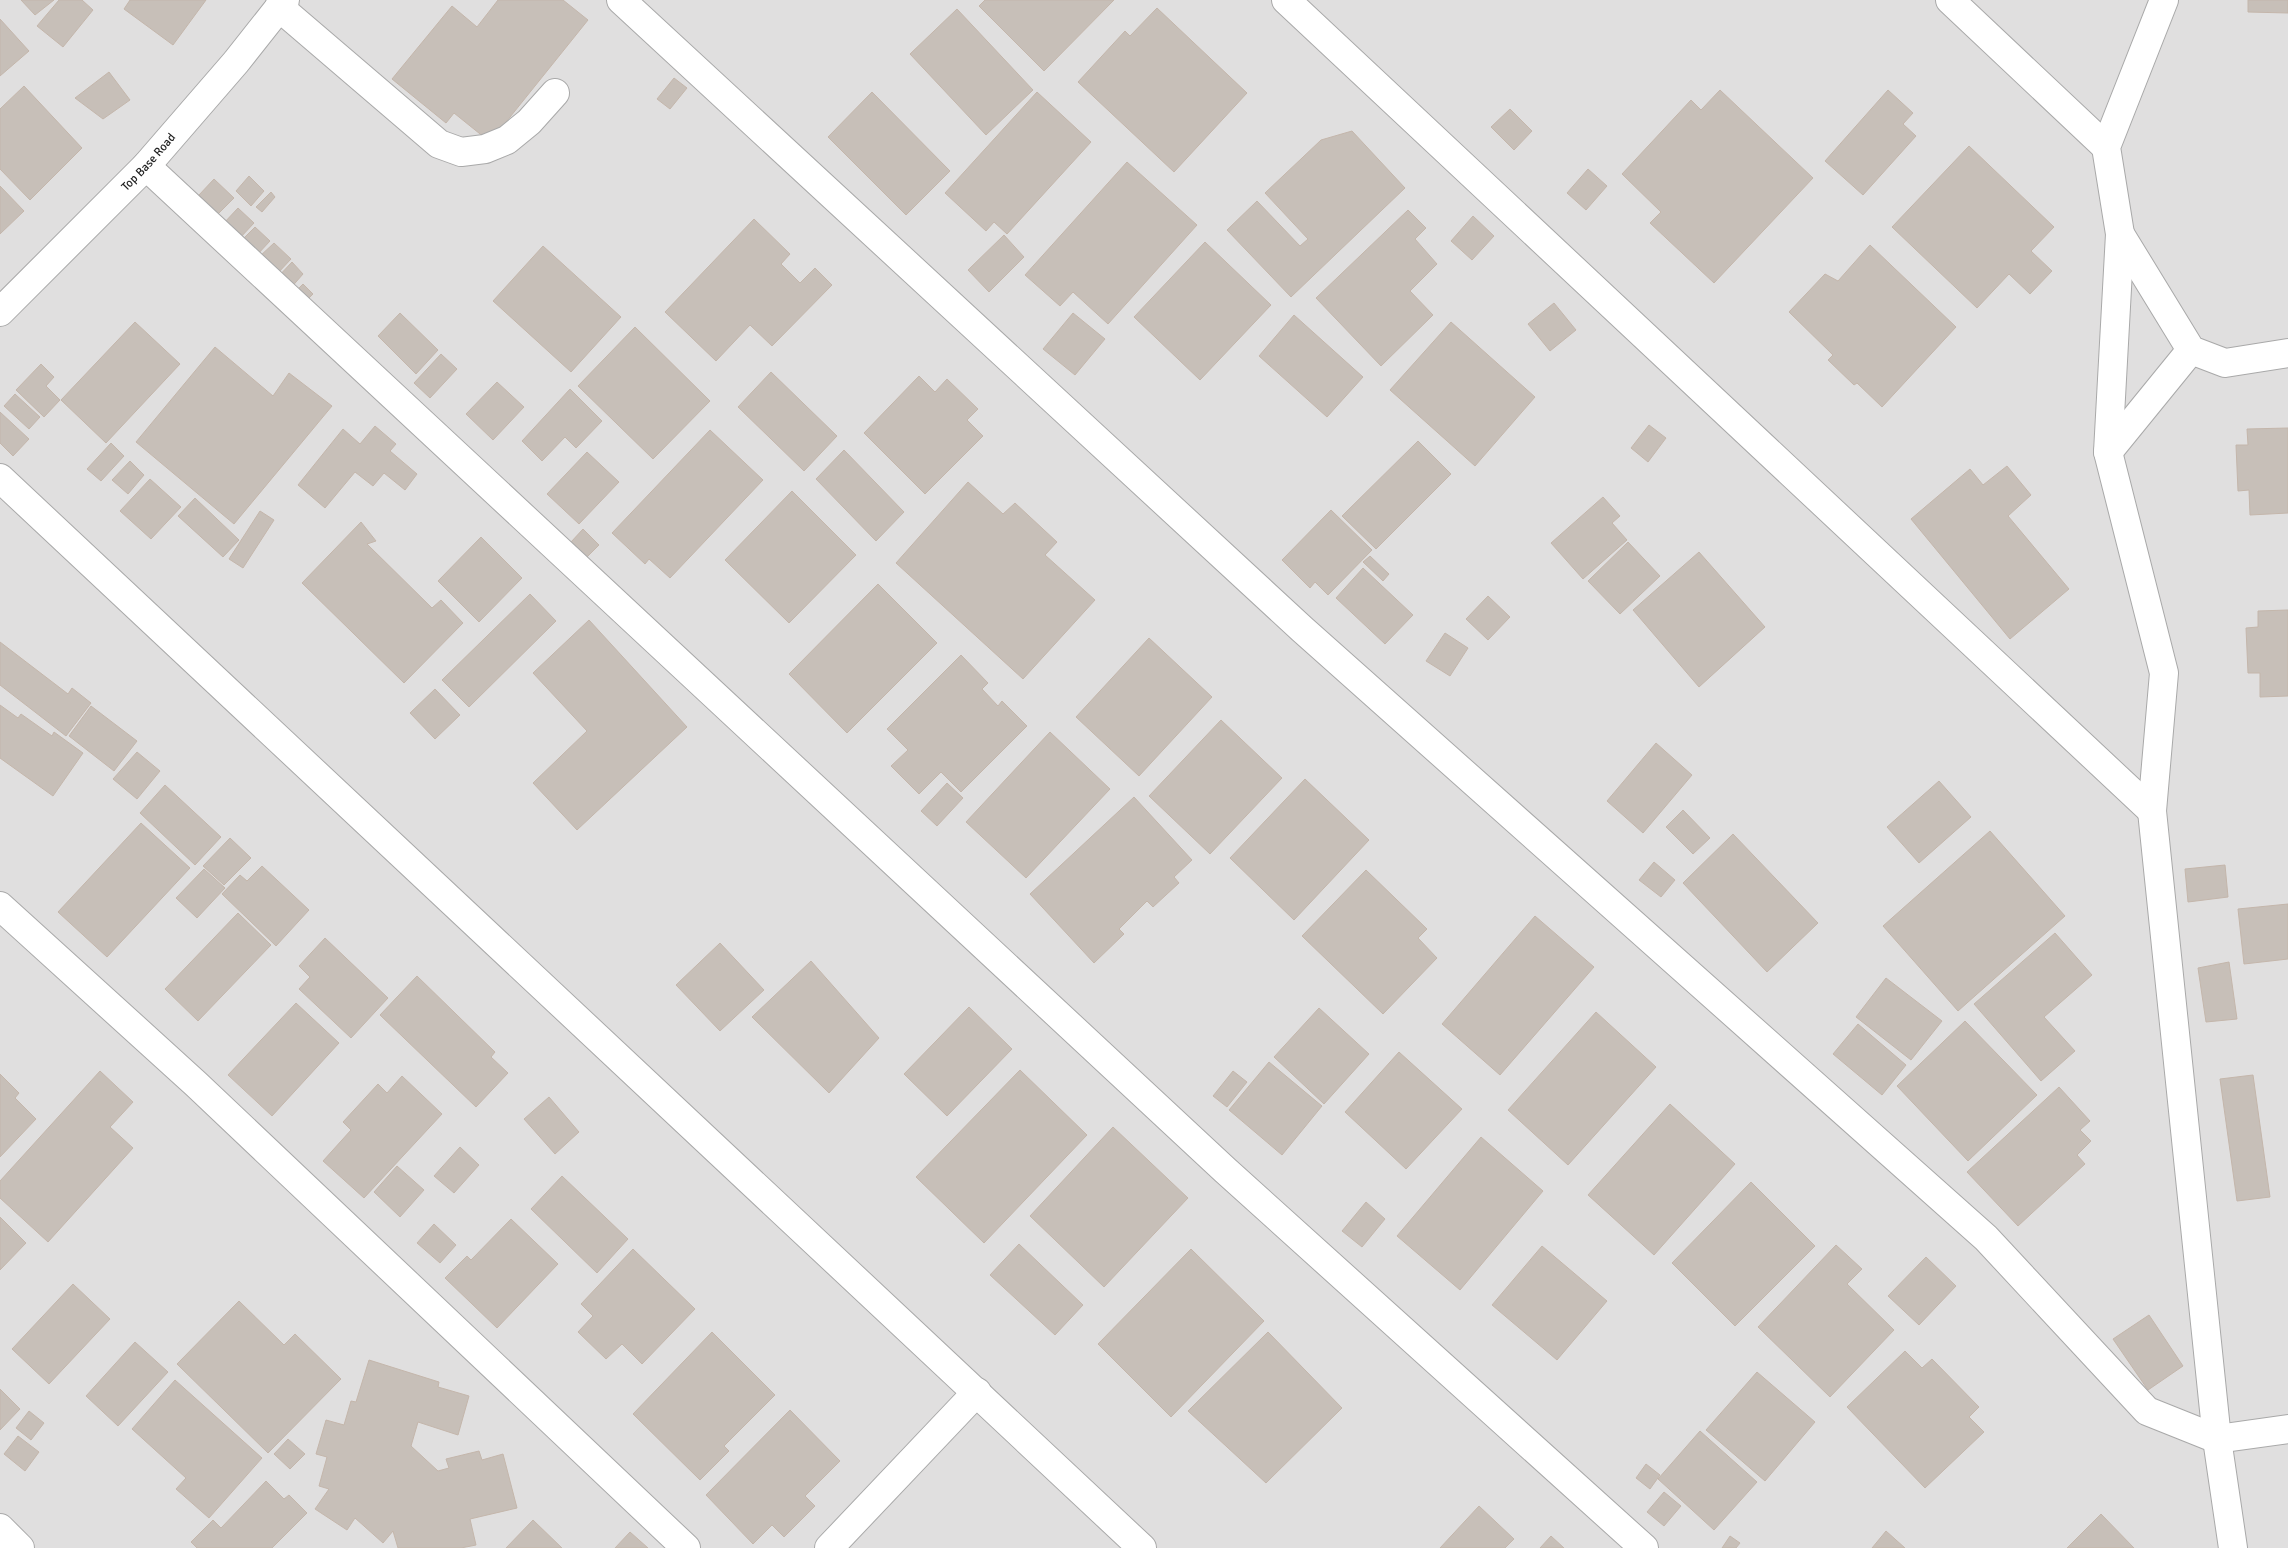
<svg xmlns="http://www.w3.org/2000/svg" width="2288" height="1548" font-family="Signika,sans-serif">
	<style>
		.residential { fill: #e0dfdf }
		.building { fill: #c7bfb8; stroke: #c4b6ab }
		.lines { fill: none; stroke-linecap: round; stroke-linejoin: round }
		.minor-casing { stroke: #a9a9a9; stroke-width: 30 }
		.minor { stroke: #fff; stroke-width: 28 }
		.labels { text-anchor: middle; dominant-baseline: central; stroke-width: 5; stroke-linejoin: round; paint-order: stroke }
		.street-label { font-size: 12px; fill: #222; stroke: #fff }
	</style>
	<rect width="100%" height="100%" fill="#f2efe9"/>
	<path class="residential" d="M0,0H2288V1548H0Z"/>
	<path class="building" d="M21,0H54L35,15Z
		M59,0H82L93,10L63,47L37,26Z
		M130,0H206L173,45L124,9Z
		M498,0H563L588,20L490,142L454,113L446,123L392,79L452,6L477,27Z
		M985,0H1114L1044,71L979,6Z
		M2248,0H2288V13L2248,12Z
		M1157,8L1247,93L1174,172L1078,82L1125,31L1130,36Z
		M957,9L1033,90L986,135L910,54Z
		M0,19L29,51L0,76Z
		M109,72L130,100L103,119L75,98Z
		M674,78L687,88L670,109L657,99Z
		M24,86L82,148L30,200L0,169V109Z
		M1720,90L1813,178L1714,283L1650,223L1661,212L1622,174L1691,100L1701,110Z
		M1888,90L1913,113L1903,124L1916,136L1863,195L1825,161Z
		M872,92L950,171L906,215L828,137Z
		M1037,92L1091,142L1007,234L994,222L986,231L945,193Z
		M1510,109L1532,131L1514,150L1491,127Z
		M1352,131L1405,188L1291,297L1227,230L1257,201L1300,246L1308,239L1265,193L1321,140Z
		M1969,146L2054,227L2031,251L2052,271L2030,294L2009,274L1977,308L1892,227Z
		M1127,162L1197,225L1108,324L1073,292L1060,306L1025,275Z
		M1588,169L1607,186L1586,210L1567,193Z
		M249,176L264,191L251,206L236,191Z
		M214,179L234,198L218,214L199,195Z
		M0,186L24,211L0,234Z
		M271,192L275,197L262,212L256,207Z
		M238,208L254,223L239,239L223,224Z
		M1408,210L1426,228L1415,239L1437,264L1410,291L1433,315L1381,366L1316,298Z
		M1473,216L1494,236L1472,260L1451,241Z
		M754,219L790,254L781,264L800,283L815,268L832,285L772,346L750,325L716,361L665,312Z
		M255,227L270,241L256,256L241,241Z
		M1004,235L1024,257L989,292L968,270Z
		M1205,242L1271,305L1200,380L1134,317Z
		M274,243L291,259L277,274L259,257Z
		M1870,245L1956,327L1882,407L1857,383L1854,385L1828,360L1833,355L1789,312L1825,274L1838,281Z
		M543,246L621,317L571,372L493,301Z
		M292,262L303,274L289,290L277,278Z
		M303,284L313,294L303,304L293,294Z
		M1554,303L1576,330L1550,351L1528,324Z
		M400,313L438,350L416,374L378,336Z
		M1073,313L1105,339L1075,375L1043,349Z
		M1294,315L1363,377L1327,417L1259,356Z
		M135,322L180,364L106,443L61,400Z
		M1451,322L1535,397L1475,466L1390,390Z
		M635,327L710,401L653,459L578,386Z
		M215,347L273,396L289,373L332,406L234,524L136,442Z
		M441,354L457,369L430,398L414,383Z
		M41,364L54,377L46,386L60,400L44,417L16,390Z
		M771,372L837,436L804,471L738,407Z
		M919,376L935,392L947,379L978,409L967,420L983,436L925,494L864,433Z
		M497,382L524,407L493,440L466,414Z
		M570,389L602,421L576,448L565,437L542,461L522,441Z
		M15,394L40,417L29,429L4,406Z
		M0,412L29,439L13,456L0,443Z
		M1649,425L1666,438L1648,462L1631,448Z
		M375,426L396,444L390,451L417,474L405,490L384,473L373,486L355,472L325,508L298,485L343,429L360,444Z
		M2288,428V513L2250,515L2249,490L2238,491L2236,445H2248L2247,429Z
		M710,430L763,480L670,578L649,559L645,564L612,533Z
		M1418,441L1451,474L1376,549L1342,516Z
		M111,443L124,456L101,481L87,469Z
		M844,450L904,512L876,541L816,479Z
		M587,452L619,482L579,524L547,494Z
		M130,461L144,475L128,494L112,480Z
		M2007,466L2031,495L2008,516L2069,589L2010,639L1911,519L1970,469L1983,485Z
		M150,479L181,507L151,539L120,511Z
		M968,482L1003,514L1015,503L1057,542L1045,555L1095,600L1023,679L896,563Z
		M792,491L856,555L789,623L725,560Z
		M1603,497L1620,516L1612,523L1627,540L1583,579L1551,543Z
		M195,498L239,540L223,557L178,516Z
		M1331,510L1372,550L1328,595L1315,582L1310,588L1282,560Z
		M260,511L274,520L243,568L229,559Z
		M361,522L376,541L367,544L432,608L441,600L463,623L404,683L302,583Z
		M583,529L599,545L587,557L571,542Z
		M481,537L522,578L479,622L438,581Z
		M1628,542L1660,576L1620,614L1588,581Z
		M1699,552L1765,627L1699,687L1633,610Z
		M1370,556L1389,574L1383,581L1363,562Z
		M1363,568L1413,615L1385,644L1336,598Z
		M878,584L937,643L847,733L789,674Z
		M530,594L556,621L469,707L442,680Z
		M1488,596L1510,617L1488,640L1466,619Z
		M2288,610V696L2260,697V673H2248L2246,628L2258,627V611Z
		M589,620L687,727L577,830L533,783L587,731L533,673Z
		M1445,633L1468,648L1450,676L1426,661Z
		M1149,638L1212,697L1139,776L1076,717Z
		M0,642L68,694L72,688L91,703L66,736L0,685Z
		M961,655L988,683L982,689L998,706L1002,701L1027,726L961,792L941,772L919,794L891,766L908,750L887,729Z
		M435,689L460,715L435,739L410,713Z
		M0,705L18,718L21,714L52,736L54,732L83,753L53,796L0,758Z
		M91,706L137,741L114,771L69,736Z
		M1221,720L1282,778L1210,854L1149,796Z
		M1050,732L1110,789L1026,878L966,822Z
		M1656,743L1692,775L1643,833L1607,801Z
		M137,752L160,771L137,799L113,779Z
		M1305,779L1369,840L1294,920L1230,858Z
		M1939,781L1971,817L1919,863L1887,827Z
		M947,783L963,798L937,826L921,811Z
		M165,785L221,837L195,865L140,813Z
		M1134,797L1192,860L1174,877L1179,883L1153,907L1147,901L1119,929L1124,934L1094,963L1030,894Z
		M1683,810L1710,838L1693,854L1666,827Z
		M141,823L190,868L107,957L58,912Z
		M1990,831L2065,916L1958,1011L1883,926Z
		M1733,834L1818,923L1767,972L1683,883Z
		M230,838L251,858L224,885L203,866Z
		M1654,862L1675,880L1661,897L1639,880Z
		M2225,865L2228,897L2188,902L2185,869Z
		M262,866L309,910L276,946L222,894L240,875L247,881Z
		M204,869L225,888L197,918L176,898Z
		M1366,870L1427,929L1418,938L1437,958L1383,1014L1302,936Z
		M2288,904V959L2244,964L2238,909Z
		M238,913L271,945L198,1021L165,989Z
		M1535,916L1594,967L1500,1075L1442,1024Z
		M2055,933L2092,975L2044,1017L2075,1051L2041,1081L1974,1004Z
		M325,938L388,998L351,1038L299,989L310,977L299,966Z
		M720,943L764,990L720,1031L676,985Z
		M811,961L879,1038L829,1093L752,1017Z
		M2229,962L2237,1019L2206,1022L2198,968Z
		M417,976L495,1052L491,1057L508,1073L476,1107L380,1015Z
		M1886,978L1942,1021L1911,1060L1856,1017Z
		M296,1003L339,1043L272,1116L228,1075Z
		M969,1007L1012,1049L947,1116L904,1074Z
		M1319,1008L1369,1054L1324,1104L1274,1057Z
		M1596,1012L1656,1067L1568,1165L1508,1110Z
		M1965,1021L2037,1095L1968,1161L1897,1086Z
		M1858,1024L1906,1065L1882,1095L1833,1054Z
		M1399,1052L1462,1109L1406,1169L1345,1112Z
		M1269,1062L1322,1106L1282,1155L1229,1110Z
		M1020,1070L1087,1135L984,1243L916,1177Z
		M100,1071L133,1102L110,1127L133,1148L48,1242L0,1198V1181Z
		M1233,1071L1247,1082L1227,1107L1213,1096Z
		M0,1074L19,1093L15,1098L36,1119L0,1157Z
		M2253,1075L2270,1197L2237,1201L2220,1079Z
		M402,1076L442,1114L364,1198L323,1161L351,1130L343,1122L378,1084L387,1093Z
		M2059,1087L2090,1121L2080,1130L2091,1141L2077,1155L2085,1164L2018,1226L1967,1172Z
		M549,1097L579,1132L555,1154L524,1119Z
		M1670,1104L1735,1164L1654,1255L1588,1195Z
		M1113,1127L1188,1198L1104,1287L1030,1216Z
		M1481,1137L1543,1191L1460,1290L1397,1236Z
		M460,1147L479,1165L454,1193L434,1176Z
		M397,1166L424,1190L400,1217L374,1192Z
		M562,1176L628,1239L597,1273L531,1209Z
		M1751,1182L1815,1246L1735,1326L1672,1263Z
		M1366,1202L1385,1219L1362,1247L1342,1231Z
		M0,1217L26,1243L0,1270Z
		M511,1219L558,1264L497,1328L445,1278L467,1256L471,1260Z
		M434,1224L456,1245L440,1263L417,1243Z
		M1019,1244L1083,1305L1055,1335L990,1275Z
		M1836,1245L1862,1269L1847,1284L1894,1330L1830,1397L1758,1327Z
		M1542,1246L1607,1301L1557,1360L1492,1305Z
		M633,1249L695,1309L642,1364L622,1344L606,1359L578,1332L593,1316L581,1304Z
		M1191,1249L1264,1321L1171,1417L1098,1344Z
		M1926,1257L1956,1286L1919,1325L1888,1296Z
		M73,1284L110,1319L49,1384L12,1349Z
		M239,1301L284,1345L295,1334L341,1379L268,1453L177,1364Z
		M2149,1315L2183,1366L2148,1390L2113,1339Z
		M712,1332L775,1395L724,1446L729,1451L700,1480L633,1414Z
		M1268,1332L1342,1408L1266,1483L1188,1411Z
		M135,1342L168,1372L118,1426L86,1396Z
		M1905,1351L1922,1368L1932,1359L1979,1407L1969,1417L1984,1432L1925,1488L1847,1407Z
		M369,1360L439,1382L438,1387L469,1396L458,1435L418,1422L411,1446L438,1471L449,1468L446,1459L479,1451L482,1460L503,1454L517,1508L470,1519L476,1545L461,1548H398L393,1531L383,1543L355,1518L347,1530L315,1509L329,1489L319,1486L327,1457L316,1454L326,1420L344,1425L351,1401L356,1402Z
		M1757,1372L1815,1422L1765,1481L1706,1430Z
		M175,1380L262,1458L209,1518L176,1489L186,1478L132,1429Z
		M0,1389L20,1409L0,1430Z
		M790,1410L840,1461L805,1496L815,1506L784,1537L772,1525L753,1544L706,1495Z
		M29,1411L44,1423L31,1440L16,1428Z
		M1700,1431L1757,1482L1714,1530L1658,1479Z
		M18,1436L39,1452L25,1471L4,1454Z
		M288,1439L305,1454L290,1469L274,1454Z
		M1646,1464L1660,1475L1650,1489L1636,1478Z
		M266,1481L284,1499L289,1495L307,1513L272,1548H197L191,1542L213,1520L221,1528Z
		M1664,1492L1681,1506L1664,1526L1647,1512Z
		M1479,1506L1514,1539L1505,1548H1440Z
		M2101,1514L2134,1548H2067Z
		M533,1520L562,1548H506Z
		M1886,1531L1905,1548H1872Z
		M630,1532L648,1548H615Z
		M1551,1536L1564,1548H1540Z
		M1730,1536L1740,1543L1736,1548H1722Z"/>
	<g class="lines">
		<g class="minor-casing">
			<g id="minor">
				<path d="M621,0L1302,629L1986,1238L2147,1411L2217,1439L2288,1429"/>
				<path d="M1286,0L2152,811"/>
				<path d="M1950,0L2106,147"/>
				<path d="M2164,0L2106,147L2120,234L2108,452L2164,673L2152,811L2217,1439L2233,1548"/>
				<path d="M279,7L439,144L461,152L485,149L507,140L529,122L555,93"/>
				<path d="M146,166L1225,1170L1644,1548"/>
				<path d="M2120,234L2191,350L2225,363L2288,353"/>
				<path id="s1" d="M0,312L146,166L236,62L285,0"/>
				<path d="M2108,452L2191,350"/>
				<path d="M0,478L1142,1548"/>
				<path d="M0,906L196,1084L686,1548"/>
				<path d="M0,1528L20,1548"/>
				<path d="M829,1548L977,1392"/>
			</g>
		</g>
		<use href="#minor" class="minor"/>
	</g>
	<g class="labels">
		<g class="street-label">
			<text stroke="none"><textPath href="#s1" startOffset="211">Top Base Road</textPath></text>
		</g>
	</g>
</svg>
